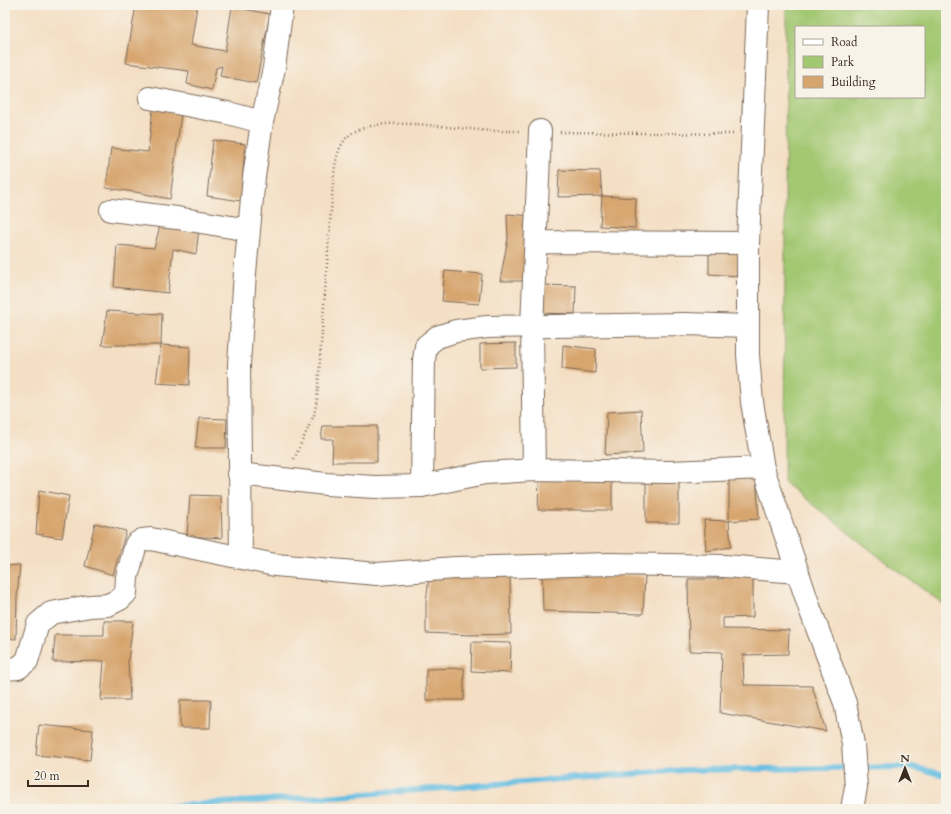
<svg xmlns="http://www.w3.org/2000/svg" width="951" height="814" font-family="Cardo,serif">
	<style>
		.green { fill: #a3c872; stroke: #6f7948; fill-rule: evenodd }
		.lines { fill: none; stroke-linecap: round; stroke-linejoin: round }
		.stream { stroke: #64bde2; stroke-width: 6 }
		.building { fill: #d7a56e }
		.minor-casing { stroke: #7c6958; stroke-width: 24 }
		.path { stroke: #7c6958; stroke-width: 2.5; stroke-dasharray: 1 3; stroke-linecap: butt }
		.minor { stroke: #fff; stroke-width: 22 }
	</style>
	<rect width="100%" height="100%" fill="#f7f3e8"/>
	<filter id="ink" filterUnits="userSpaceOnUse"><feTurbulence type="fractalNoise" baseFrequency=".025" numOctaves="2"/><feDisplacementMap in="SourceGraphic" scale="8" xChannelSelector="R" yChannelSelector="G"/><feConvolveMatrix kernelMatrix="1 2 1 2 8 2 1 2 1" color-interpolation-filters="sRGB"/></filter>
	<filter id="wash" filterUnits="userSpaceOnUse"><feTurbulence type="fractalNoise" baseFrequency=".012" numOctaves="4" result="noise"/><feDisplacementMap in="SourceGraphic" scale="16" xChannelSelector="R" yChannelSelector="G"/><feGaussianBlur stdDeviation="0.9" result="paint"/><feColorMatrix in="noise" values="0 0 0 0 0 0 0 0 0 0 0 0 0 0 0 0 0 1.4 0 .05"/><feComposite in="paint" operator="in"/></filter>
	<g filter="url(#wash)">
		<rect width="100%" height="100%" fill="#f4dfc4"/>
		<path class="green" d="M786,5H946V606L887,563L784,482ZM796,27H924V97H796Z"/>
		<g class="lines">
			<path class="stream" d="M121,809L337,796L685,770L911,767L946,775"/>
		</g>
		<g id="blocks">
			<path class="building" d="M136,5L197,6L191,45L225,51L232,7L270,14L256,83L220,76L222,66L216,68L212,90L187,84L189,71L126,63Z
				M153,108L181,114L170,199L135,192L106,188L111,148L148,152Z
				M213,140L245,144L241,201L207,196Z
				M559,170L600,171L602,196L636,198L635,228L600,226L602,196L558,197Z
				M507,214L532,216L527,281H500L508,238Z
				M161,222L199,228L196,254L173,249L168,293L114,287L117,245L154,248Z
				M709,249L738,251V276L709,274Z
				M445,271L482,274L479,304L442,301Z
				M541,285L576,286L575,314L540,313Z
				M107,311L162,314L161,345L190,347L189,385L156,383L161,345H102Z
				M516,343V367L480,368V344Z
				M563,345L596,349L595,373L562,369Z
				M641,410L643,453L605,455L607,412Z
				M199,418L227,419L226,448H195Z
				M323,426H377V462H332L333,439H321Z
				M729,476H756L759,519L729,521L731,547L706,551L704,520L729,521Z
				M539,479H612V510H538Z
				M646,480H679V523H646Z
				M39,490L69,496L62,538L36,534Z
				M190,495L221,496L222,538L187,536Z
				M95,523L126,531L113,575L85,566Z
				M20,565L17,597L16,639L5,638V566Z
				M542,573L645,576L643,614L543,611Z
				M723,573L753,574V617L723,618V629L789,630L788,654L743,655L744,685L812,686L826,731L720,713L722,652L689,651L688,579H723Z
				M510,574L511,634L471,635L426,633V602L429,578Z
				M104,621H133L128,661L130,700H101L104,661L53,662L55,635H104Z
				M472,642L511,643L510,673L471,671Z
				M464,668V700H426V669Z
				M180,700H211L210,728H180Z
				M39,725L93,730L90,760L36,755Z"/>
		</g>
	</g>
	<g filter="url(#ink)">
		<use href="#blocks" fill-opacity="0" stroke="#7c6958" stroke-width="1"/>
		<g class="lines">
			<g class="minor-casing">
				<path id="minor" d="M758,5L748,243V355L752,402L763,468L810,609L845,703L853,744L856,787L852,809
					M150,98L228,113L262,122
					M111,210L177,218L249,230
					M536,242L748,243
					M534,470L532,327L540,131
					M239,474L326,484L375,487L422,486L485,473L534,470L671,472L763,468
					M422,486L424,360L426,346L437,337L456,331L487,327L685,324L748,326
					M241,558L239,364L245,273L254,177L262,122L274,68L282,5
					M5,669L18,668L27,661L38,624L51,613L90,606L108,605L120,599L126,593L127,577L136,544L142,540L151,539L275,565L377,574L455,568L610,564L725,566L797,572"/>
			</g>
			<path class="path" d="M560,132L733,134
				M294,459L314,415L317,400L333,183C335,166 336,144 352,133C380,116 438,127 470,129C486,131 503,131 519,131"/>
			<use href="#minor" class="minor"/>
		</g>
	</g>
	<rect width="951" height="814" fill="none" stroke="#f7f3e8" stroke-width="20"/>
	<rect x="795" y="26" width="130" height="72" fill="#f7f3e8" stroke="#aca397"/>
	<rect x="803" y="39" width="20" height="6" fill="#ffffff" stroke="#aca397"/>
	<text x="831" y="46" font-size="12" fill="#3b2a1e">Road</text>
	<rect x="803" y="56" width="20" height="12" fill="#a3c872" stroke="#aca397"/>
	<text x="831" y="66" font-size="12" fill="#3b2a1e">Park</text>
	<rect x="803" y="76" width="20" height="12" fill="#d7a56e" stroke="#aca397"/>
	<text x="831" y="86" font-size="12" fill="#3b2a1e">Building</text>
	<g transform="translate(905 768)" stroke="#f7f3e8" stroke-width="3" paint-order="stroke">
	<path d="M0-3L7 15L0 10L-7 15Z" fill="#3b2a1e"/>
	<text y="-6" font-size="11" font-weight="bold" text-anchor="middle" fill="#3b2a1e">N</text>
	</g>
	<path d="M28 780v6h60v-6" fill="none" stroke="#3b2a1e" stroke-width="2"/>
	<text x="34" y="780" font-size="12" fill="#3b2a1e" stroke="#f7f3e8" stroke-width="3" paint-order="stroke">20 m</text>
</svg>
